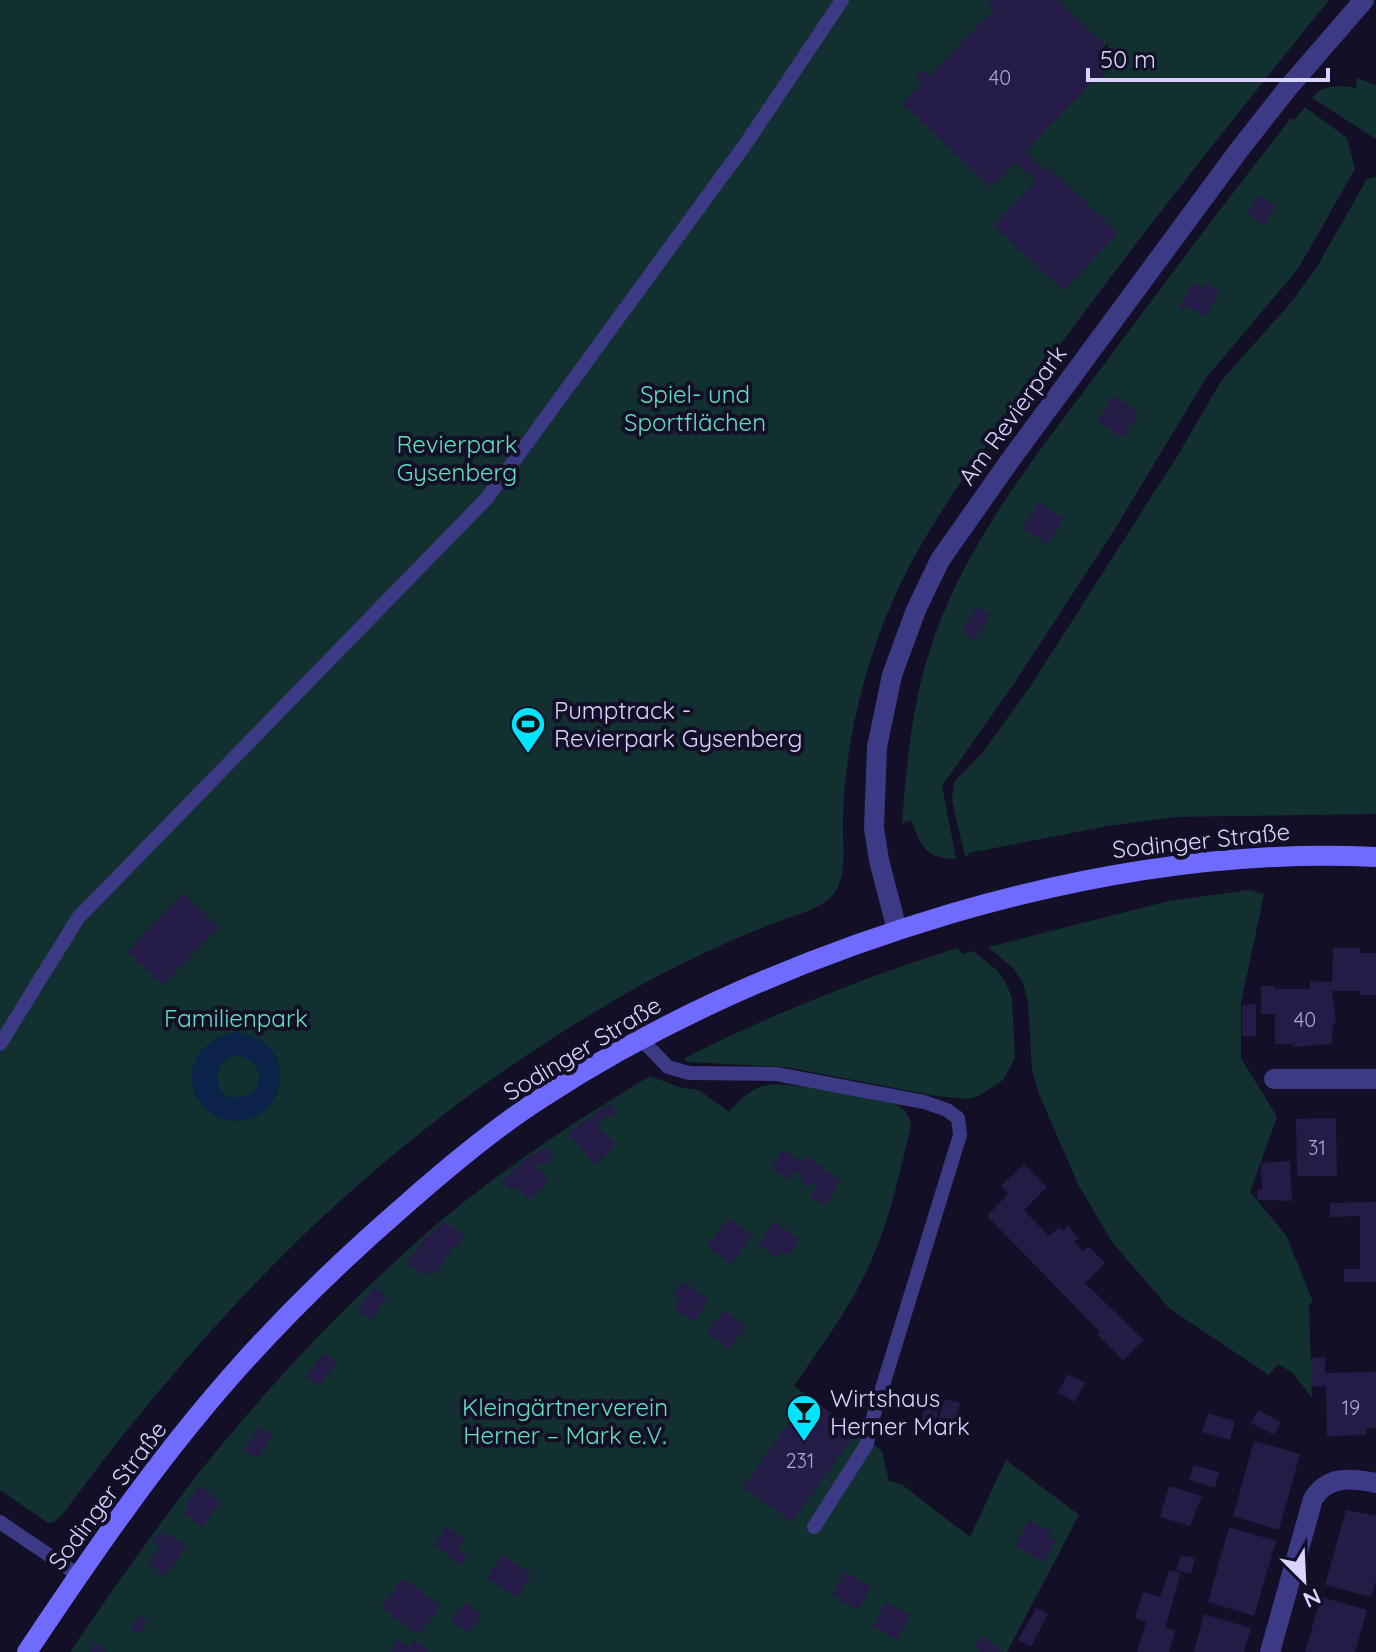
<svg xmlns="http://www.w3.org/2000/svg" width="1376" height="1652" font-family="Quicksand,sans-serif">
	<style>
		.green { fill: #12302f }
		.water { fill: #0c2248; fill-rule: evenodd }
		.building { fill: #241b47 }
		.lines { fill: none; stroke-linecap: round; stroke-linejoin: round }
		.service { stroke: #3d3a85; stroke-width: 14 }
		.minor { stroke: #3d3a85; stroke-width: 20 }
		.tertiary { stroke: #3d3a85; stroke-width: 20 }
		.secondary { stroke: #6f6bff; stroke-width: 20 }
		.labels { text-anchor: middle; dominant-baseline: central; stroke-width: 8; stroke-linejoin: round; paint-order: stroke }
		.number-label { font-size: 20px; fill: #aca6d1 }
		.park-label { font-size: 24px; fill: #5fe0c0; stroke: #130f26 }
		.street-label { font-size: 24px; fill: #d9d4ff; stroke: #130f26 }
		.poi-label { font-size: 24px; fill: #d9d4ff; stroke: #130f26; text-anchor: start }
	</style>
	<rect width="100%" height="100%" fill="#130f26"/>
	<path class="green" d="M0,0H1329C1227,126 1127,252 1032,383C982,453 928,521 893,600C863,669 845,744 843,819C842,842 849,882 830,898C812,913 784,918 764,927C707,950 650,978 598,1010C375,1144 215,1308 62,1515L54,1522L48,1523L0,1490Z
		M1357,78L1376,85V139L1312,98C1321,85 1340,85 1356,88Z
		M1305,107L1347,138L1355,169L1298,269L1206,378L1113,532L1013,685L942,786L956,859C924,858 922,847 911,820L902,823C907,758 913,694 936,632C972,534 1038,453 1100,370C1163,285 1226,201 1291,118L1294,120Z
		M1376,177V814L1175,817L1108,826L969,853L968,856L965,857L952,800L954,782L982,753L1028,690L1178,455L1221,381L1293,300L1318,265L1367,179Z
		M1249,890L1264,894L1241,1003V1058L1277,1117L1250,1192L1286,1235L1313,1302L1309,1305L1312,1398L1293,1373L1278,1364L1269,1375L1170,1309L1112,1242L1078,1184L1039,1094L1032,1070L1028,1002L1023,983L1013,968L988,947L1169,901Z
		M957,948L963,954L973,951L998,971L1006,983L1012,998L1015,1058L1003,1080L979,1096L969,1099L936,1096L786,1067L688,1062L683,1059C772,1014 862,978 957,948Z
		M650,1076L679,1087L699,1090L729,1112C741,1099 751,1087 769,1085C788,1082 880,1097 897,1105C905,1109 909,1116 911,1124C899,1178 887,1233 861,1282C842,1319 817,1352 794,1386L882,1451L889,1481L901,1484L970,1537L1006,1460L1079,1515L1007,1652H70C109,1595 148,1539 190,1484C253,1404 324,1326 400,1257C475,1187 562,1129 650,1076Z"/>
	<path class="water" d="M236,1032C310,1042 281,1139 221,1118C209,1114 200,1105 195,1094C182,1062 207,1037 236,1032ZM235,1055C277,1060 259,1113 223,1093C212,1077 217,1062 235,1055Z"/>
	<path class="building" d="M989,0H1057L1117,57L1103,71L1105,76L1102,78L1099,75L1025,152L1045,171L1048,167L1118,233L1063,291L993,225L1036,181L1016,162L991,188L903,104L922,83L916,77L919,73L923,70L930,76L994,9L987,2Z
		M1259,195L1276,206L1264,225L1247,214Z
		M1194,283L1203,288L1206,283L1220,293L1204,317L1186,305L1183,310L1178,307Z
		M1114,396L1139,414L1122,438L1097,420Z
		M1039,503L1064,519L1047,544L1022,528Z
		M978,606L991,615L975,640L962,631Z
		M183,893L218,927L163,985L127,952Z
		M1333,948H1360V953H1376V995H1360V991H1332L1336,1024L1333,1023L1332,1044L1293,1047V1044H1275V1014H1261V986H1275V989H1310V981L1332,982Z
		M1256,1004V1036H1242V1005Z
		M609,1104L617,1113L611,1118L608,1115L597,1125L616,1144L596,1165L567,1133Z
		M1336,1118L1337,1176H1297L1296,1119Z
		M545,1148L554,1155L545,1164L542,1162L537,1167L549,1181L528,1200L516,1187L512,1191L502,1181L531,1155Z
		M784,1150L802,1162L806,1156L841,1181L824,1206L810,1196L817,1186L812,1182L809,1187L800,1181L804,1176L796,1171L789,1180L771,1167Z
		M1290,1161L1292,1201L1257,1200V1190H1262L1261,1163Z
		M1024,1164L1047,1187L1024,1210L1049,1236L1059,1227L1063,1231L1068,1226L1079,1238L1074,1242L1083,1251L1088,1246L1105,1263L1085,1283L1144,1340L1123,1360L1097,1334L1100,1332L987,1216L1008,1194L1001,1186Z
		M1376,1202V1282H1344V1269H1360V1216L1330,1217V1203Z
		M729,1218L752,1236L731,1264L707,1246Z
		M444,1222L465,1236L458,1247L455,1245L434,1275L429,1272L425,1276L407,1263L424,1239Z
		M774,1222L800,1239L789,1255L783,1251L778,1258L758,1245Z
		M684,1281L709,1301L693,1322L674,1308L680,1301L672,1295Z
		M375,1287L388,1297L370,1320L357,1310Z
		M724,1310L746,1326L729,1349L707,1333Z
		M325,1353L337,1364L318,1386L305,1376Z
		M1325,1357V1373L1376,1372V1428H1366V1435L1327,1436L1326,1386L1311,1387V1358Z
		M1068,1374L1085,1383L1074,1402L1058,1392Z
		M928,1395L942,1399L932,1433L919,1429Z
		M808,1397L857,1432L792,1522L743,1487Z
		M944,1399L960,1403L951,1437L935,1433Z
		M1258,1410L1281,1422L1274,1435L1251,1423Z
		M1208,1413L1235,1421L1230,1440L1202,1432Z
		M260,1427L273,1436L256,1459L243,1450Z
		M1254,1441L1300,1454L1279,1530L1233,1516Z
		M1194,1465L1219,1472L1215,1488L1189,1480Z
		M200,1486L221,1502L202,1527L184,1513L190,1506L186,1503Z
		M1169,1486L1202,1496L1190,1526L1160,1517Z
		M1346,1510L1376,1516V1580L1371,1597L1325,1585Z
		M1029,1520L1052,1532L1049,1537L1056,1541L1045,1562L1015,1546Z
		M447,1527L465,1540L458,1549L467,1556L460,1565L434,1545Z
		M1229,1527L1276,1541L1254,1616L1208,1602Z
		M160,1532L168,1538L171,1535L187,1547L164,1576L148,1563L160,1548L152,1542Z
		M503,1555L532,1575L516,1598L487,1578Z
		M1181,1555L1195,1558L1191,1574L1176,1570Z
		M1169,1570L1181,1573L1165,1628L1175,1630L1169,1652H1137L1146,1622L1135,1618L1143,1592L1160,1597Z
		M845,1572L871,1587L858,1610L832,1595Z
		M403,1578L440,1606L419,1635L381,1607Z
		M1321,1597L1367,1610L1355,1652H1305Z
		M465,1602L482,1614L468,1633L451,1620Z
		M886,1602L911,1615L898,1640L873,1627Z
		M1036,1608L1048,1614L1031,1647L1018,1640Z
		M1204,1614L1251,1628L1244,1652H1194Z
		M140,1616L148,1622L139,1634L131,1628Z
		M983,1636L1003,1652H981L974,1646Z
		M398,1639L409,1647L414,1640L430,1652H392L390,1650Z
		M95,1643L108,1652H89Z"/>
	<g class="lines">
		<path class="service" d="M642,1040L668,1067L689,1073L776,1074L924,1102L947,1110L958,1118L960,1135L871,1424L867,1444L814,1527
			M0,1044L78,918L487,498L747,142L842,0
			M0,1522L78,1575"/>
		<path class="minor" d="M1274,1079H1376
			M1270,1652L1313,1499C1328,1475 1351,1478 1376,1483"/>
		<path class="tertiary" d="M897,930L879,860L874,828L877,747L892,675L916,610L940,560L1011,459L1239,150L1287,89L1364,0"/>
		<path class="secondary" d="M27,1652C91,1556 157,1460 233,1374C286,1314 344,1258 404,1206C447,1168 492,1130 540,1099C667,1016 808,956 953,913C1091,873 1232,850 1376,857"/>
	</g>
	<defs>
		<g id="stadium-pin" transform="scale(1.8)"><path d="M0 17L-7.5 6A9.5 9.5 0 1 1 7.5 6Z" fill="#00e5ff" stroke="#130f26"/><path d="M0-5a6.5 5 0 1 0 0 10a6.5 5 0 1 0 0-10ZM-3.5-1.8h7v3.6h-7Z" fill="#111"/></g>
		<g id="bar-pin" transform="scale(1.8)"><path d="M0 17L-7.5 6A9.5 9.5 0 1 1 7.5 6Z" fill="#00e5ff" stroke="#130f26"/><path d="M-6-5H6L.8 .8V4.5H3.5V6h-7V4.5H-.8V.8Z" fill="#111"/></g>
	</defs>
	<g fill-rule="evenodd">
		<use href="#stadium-pin" x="528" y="724"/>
		<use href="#bar-pin" x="804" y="1412"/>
	</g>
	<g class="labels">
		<g class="number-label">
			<text x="1000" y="77">40</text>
			<text x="1305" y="1019">40</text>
			<text x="1317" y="1147">31</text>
			<text x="1351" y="1407">19</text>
			<text x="800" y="1460">231</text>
		</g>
		<g class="park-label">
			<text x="695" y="394">Spiel- und<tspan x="695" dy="28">Sportflächen</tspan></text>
			<text x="457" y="444">Revierpark<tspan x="457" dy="28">Gysenberg</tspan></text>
			<text x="236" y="1018">Familienpark</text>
			<text x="565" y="1407">Kleingärtnerverein<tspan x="565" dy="28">Herner – Mark e.V.</tspan></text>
		</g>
		<g class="street-label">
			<text transform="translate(1012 415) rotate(-54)">Am Revierpark</text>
			<text transform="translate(1201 840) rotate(-6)">Sodinger Straße</text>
			<text transform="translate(582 1048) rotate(-31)">Sodinger Straße</text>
			<text transform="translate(107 1495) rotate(-53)">Sodinger Straße</text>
		</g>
		<g class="poi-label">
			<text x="554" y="710">Pumptrack -<tspan x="554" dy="28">Revierpark Gysenberg</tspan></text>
			<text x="830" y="1398">Wirtshaus<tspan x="830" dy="28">Herner Mark</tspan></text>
		</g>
	</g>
	<g transform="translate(1304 1580) rotate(156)" stroke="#130f26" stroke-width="6" paint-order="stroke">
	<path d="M0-6L14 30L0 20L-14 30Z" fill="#d9d4ff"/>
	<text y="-12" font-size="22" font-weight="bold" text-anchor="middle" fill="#d9d4ff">N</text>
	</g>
	<path d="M1088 68v12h240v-12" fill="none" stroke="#d9d4ff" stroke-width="4"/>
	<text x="1100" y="68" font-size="24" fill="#d9d4ff" stroke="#130f26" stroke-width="6" paint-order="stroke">50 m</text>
</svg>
